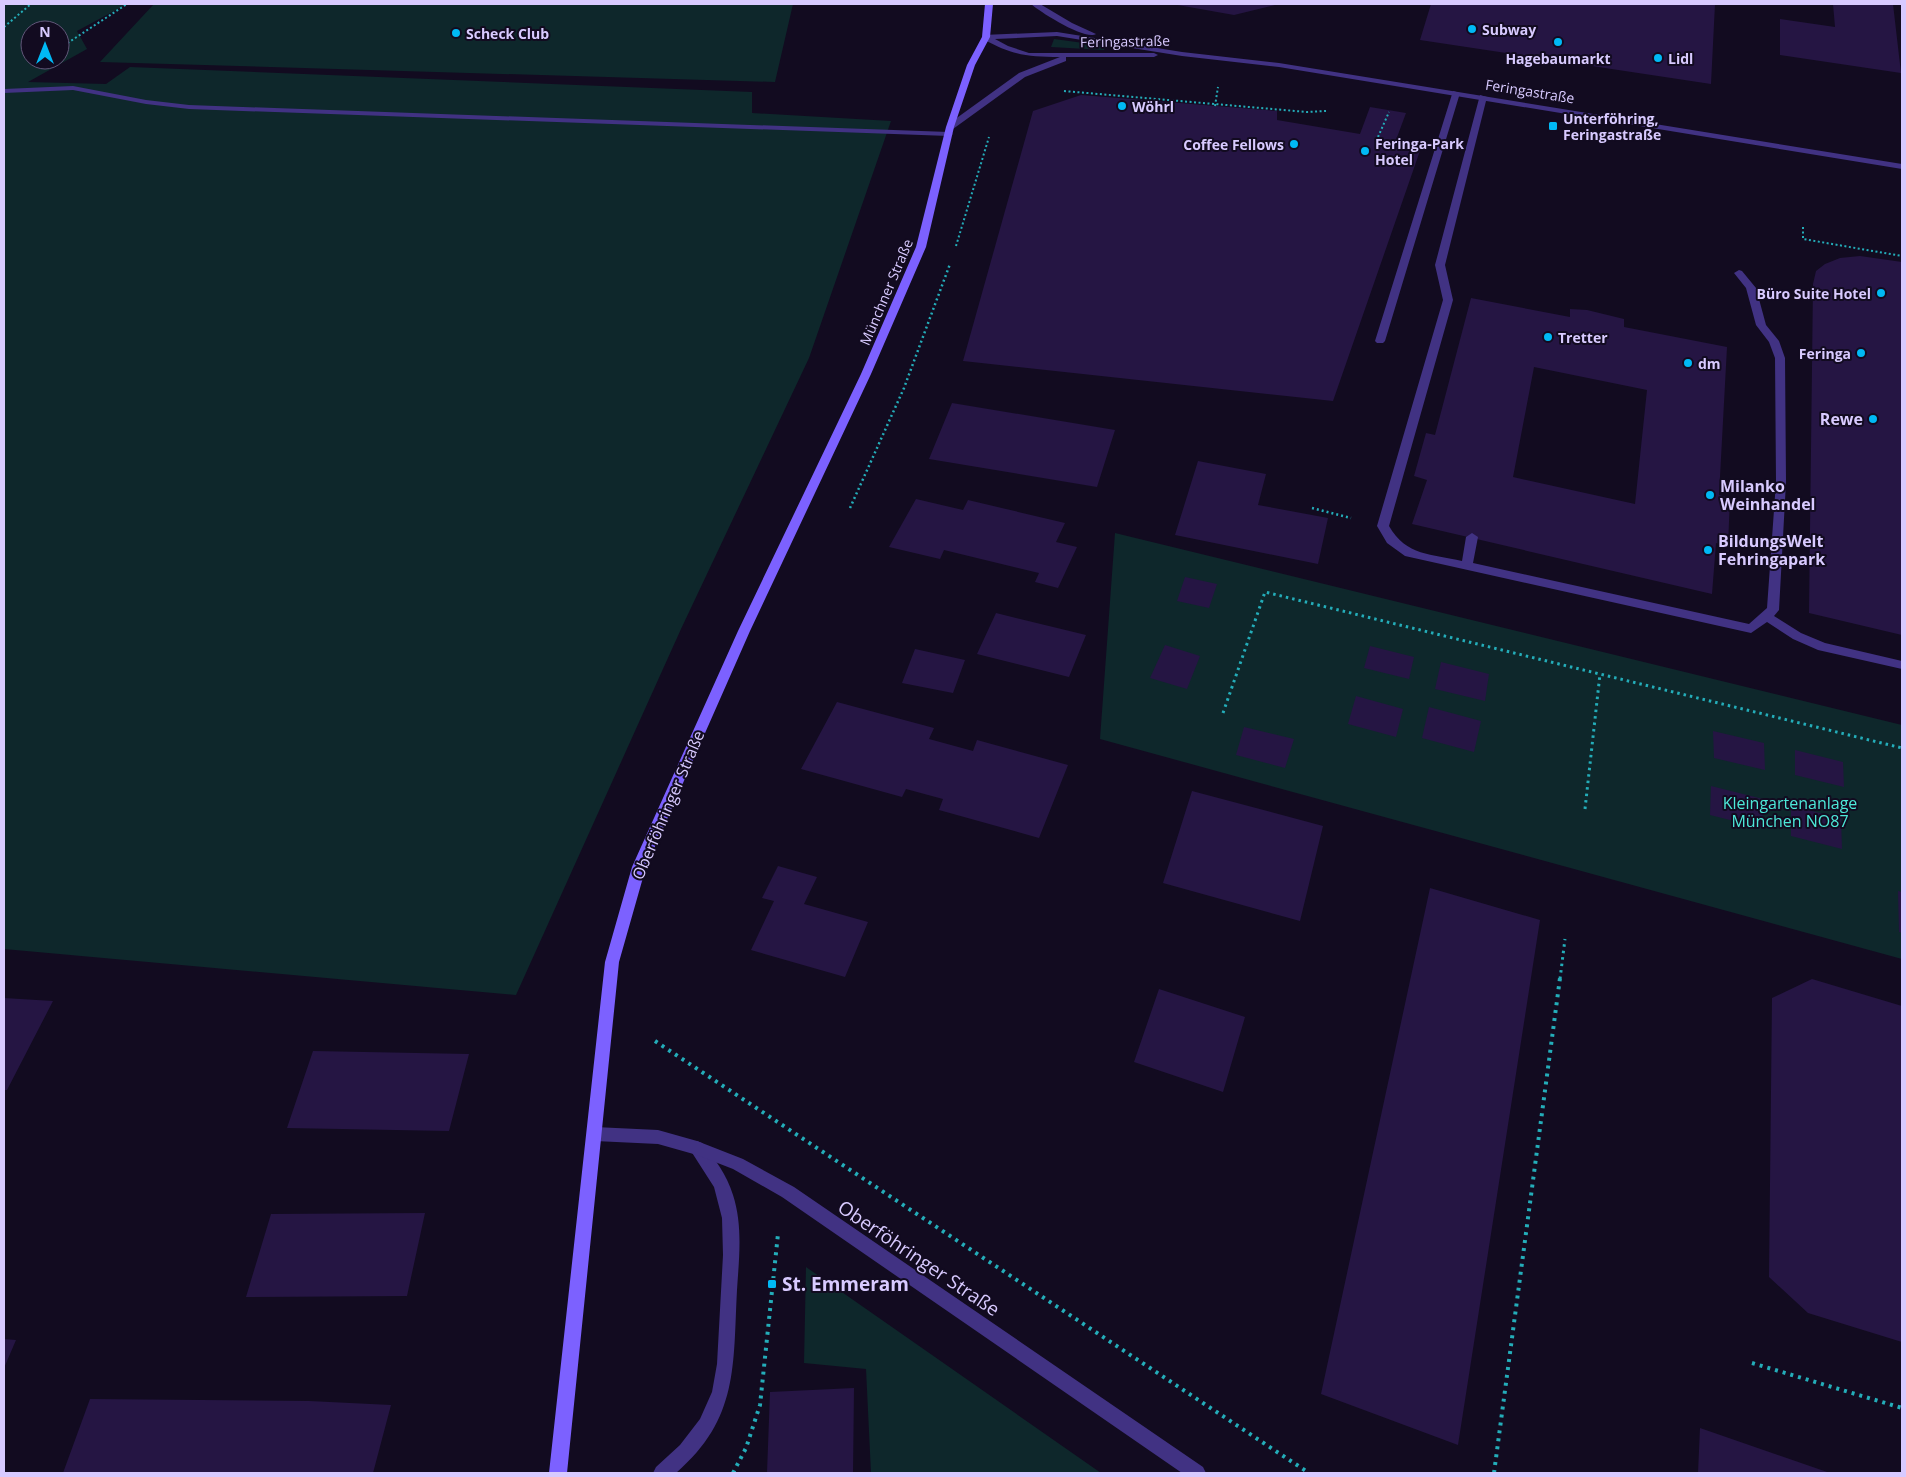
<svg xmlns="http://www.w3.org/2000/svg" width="1906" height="1477" font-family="'Open Sans',sans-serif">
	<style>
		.green { fill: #0e272b; fill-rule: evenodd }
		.building { fill: #251543; fill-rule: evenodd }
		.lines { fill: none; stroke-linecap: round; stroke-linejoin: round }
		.path-far3 { stroke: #24adb9; stroke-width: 2; stroke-dasharray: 2 2.5; stroke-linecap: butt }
		.path-far2 { stroke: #24adb9; stroke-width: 2.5; stroke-dasharray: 2 3; stroke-linecap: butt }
		.path-far1 { stroke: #24adb9; stroke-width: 3; stroke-dasharray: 2.5 4; stroke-linecap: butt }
		.path { stroke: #24adb9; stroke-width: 4; stroke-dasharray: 3 5; stroke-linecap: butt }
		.lane { fill: #413283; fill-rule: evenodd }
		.street { fill: #413283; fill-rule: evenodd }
		.secondary { fill: #7c61ff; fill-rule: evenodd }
		.poi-dot { fill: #00b9f5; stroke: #120b20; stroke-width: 2 }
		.labels { text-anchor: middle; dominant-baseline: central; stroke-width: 4; stroke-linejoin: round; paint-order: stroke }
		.far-poi-label { font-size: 14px; font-weight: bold; fill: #d8caff; stroke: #120b20; text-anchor: start }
		.far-street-label { font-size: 14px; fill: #d8caff; stroke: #120b20 }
		.poi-label { font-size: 16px; font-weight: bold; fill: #d8caff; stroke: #120b20; text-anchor: start }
		.park-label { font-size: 16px; fill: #4de8d8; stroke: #120b20 }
		.street-label { font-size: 16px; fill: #d8caff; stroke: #120b20 }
		.near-street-label { font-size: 19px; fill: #d8caff; stroke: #120b20 }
		.near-poi-label { font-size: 19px; font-weight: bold; fill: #d8caff; stroke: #120b20; text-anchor: start }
	</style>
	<rect width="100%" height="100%" fill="#120b20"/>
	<path class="green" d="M4,4H127L77,31L87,49L28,82L106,84L130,67L752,92V113L891,121L809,358L681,629L516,995L4,949ZM30,30H60V60H30Z
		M154,4H793L775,82L100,62Z
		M1054,39L1106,46L1104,50L1051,47Z
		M1115,533L1902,725V959L1100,739Z
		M806,1267L1101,1473H871L866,1369L804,1363Z"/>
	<path class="building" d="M1172,4H1279L1234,15Z
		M1431,4H1715L1711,84L1420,40Z
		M1833,4H1893L1901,73L1780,55V19L1835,27Z
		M1081,95L1277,111V120L1360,134L1370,107L1406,113L1396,140L1422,145L1333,401L963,361L1033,111Z
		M1860,256L1902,262V635L1809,613L1813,284L1816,271L1825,264L1840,258Z
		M1471,298L1570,317V309L1587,310L1624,319V327L1727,347L1719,495L1730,498L1728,546L1716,543L1712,594L1412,524L1427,480L1414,476L1426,433L1435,435ZM1534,367L1647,390L1635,504L1513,477Z
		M952,403L1115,430L1097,487L929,459Z
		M1198,461L1266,474L1258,505L1328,518L1318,564L1175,535Z
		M916,499L963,510L968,500L1065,523L1056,542L1077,547L1058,588L1035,582L1039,573L944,550L940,559L889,547Z
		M1185,577L1217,584L1209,608L1177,601Z
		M996,613L1086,635L1069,677L977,654Z
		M1165,645L1200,656L1187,689L1150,678Z
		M1370,646L1414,657L1409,679L1364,668Z
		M915,649L965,660L953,693L902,683Z
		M1441,662L1489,674L1485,701L1435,689Z
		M1356,696L1403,709L1396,737L1348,724Z
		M837,702L934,728L929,739L973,751L977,740L1068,765L1039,838L939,810L943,799L906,789L902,797L801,769Z
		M1429,707L1481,721L1474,752L1422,738Z
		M1244,727L1294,739L1285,768L1236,755Z
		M1713,731L1764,743L1765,770L1714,758Z
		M1795,750L1843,762L1844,787L1795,775Z
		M1711,786L1763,799L1762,828L1710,815Z
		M1192,791L1323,826L1300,921L1163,883Z
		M1791,806L1841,818L1842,849L1791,836Z
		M778,866L817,877L804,904L868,922L845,977L751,950L774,901L762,898Z
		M1430,888L1540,920L1458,1445L1321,1394Z
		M1898,891L1902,892V933L1899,932Z
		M1812,979L1902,1006V1342L1808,1313L1769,1277L1772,998Z
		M1159,989L1245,1017L1223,1092L1134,1062Z
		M4,998L53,1001L7,1090H4Z
		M313,1051L469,1054L449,1131L287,1128Z
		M425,1213L407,1296L246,1297L271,1214Z
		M4,1339L16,1340L4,1368Z
		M854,1388L853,1473H767L770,1392Z
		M90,1399L309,1401L391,1405L373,1473H63Z
		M1700,1428L1830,1473H1698Z"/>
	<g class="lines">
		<path class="path-far3" d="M4,27L31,4
			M60,48L127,4
			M1064,91L1307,112L1326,111
			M1215,106L1218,87
			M1378,137L1389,112
			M1803,227V239L1902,256
			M956,246L989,137"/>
		<path class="path-far2" d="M850,508L904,388L950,264
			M1312,508L1351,518"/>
		<path class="path-far1" d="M1223,713L1265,592L1902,748
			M1585,809L1600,674
			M1560,979L1565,939"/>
		<path class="path" d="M655,1041L1309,1473
			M1752,1363L1902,1408
			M733,1473L746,1448L760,1405L778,1234
			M1494,1473L1560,978"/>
		<path class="lane" d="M73,86L146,100L189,105L949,132L953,134L949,136L189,109L146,104L73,90L4,93V89Z
			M1453,91L1460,93L1385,341L1383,343H1377L1375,341Z
			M1480,95L1487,97L1445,265L1453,300L1389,526C1406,556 1432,554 1462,561L1466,537L1472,533L1478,537L1473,563L1749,624L1767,608L1776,482L1775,358L1769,342L1756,325L1746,288L1734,273L1739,270L1742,271L1756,288L1766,325L1779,341L1785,358L1786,482L1779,610L1774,616L1801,633L1825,643L1902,661V669L1818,650L1793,639L1767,622L1751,633L1405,556L1387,543L1377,526L1443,300L1435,265Z
			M697,1141L702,1143C715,1159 727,1175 733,1195C743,1226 739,1258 737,1290C733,1365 739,1419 676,1473H653L656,1467L680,1445L700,1419L712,1392L717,1364L723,1255L722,1218L714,1187L689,1148L692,1143Z"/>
		<path class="street" d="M1031,4H1040L1072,23L1096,34C1086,41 1040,12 1031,4Z
			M1057,32L1182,52L1279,63L1902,164V169L1279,67L1182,56L1057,36L995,39L1008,46L1029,53H1154L1158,55L1154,57H1066V61L1025,77L953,129H947V125L1019,73L1060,57C1027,57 1012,55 983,39V35Z
			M595,1127L658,1130L697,1141L743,1159L794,1187L1203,1467L1206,1473H1182L782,1197L733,1169L697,1155L658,1144L595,1141L590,1139L587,1134L590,1129Z"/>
		<path class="secondary" d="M985,4H993L990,37L975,65L954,127L926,247L871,374L750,631L646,867L619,962L567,1473H549L605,962L632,867L738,631L861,374L916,247L946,127L967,65L982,37Z"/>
	</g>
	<g class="poi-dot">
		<circle cx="1472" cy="29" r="5"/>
		<circle cx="456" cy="33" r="5"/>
		<circle cx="1558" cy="42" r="5"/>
		<circle cx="1658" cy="58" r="5"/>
		<circle cx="1122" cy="106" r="5"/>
		<rect x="1548" y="121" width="10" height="10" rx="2.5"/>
		<circle cx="1294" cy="144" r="5"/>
		<circle cx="1365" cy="151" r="5"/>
		<circle cx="1881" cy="293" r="5"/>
		<circle cx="1548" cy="337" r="5"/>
		<circle cx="1861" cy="353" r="5"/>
		<circle cx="1688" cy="363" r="5"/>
		<circle cx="1873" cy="419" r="5"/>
		<circle cx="1710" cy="495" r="5"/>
		<circle cx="1708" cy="550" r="5"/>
		<rect x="767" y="1279" width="10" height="10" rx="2.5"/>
	</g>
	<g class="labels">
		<g class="far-poi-label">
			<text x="1482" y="29">Subway</text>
			<text x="466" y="33">Scheck Club</text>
			<text x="1558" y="58" text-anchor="middle">Hagebaumarkt</text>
			<text x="1668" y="58">Lidl</text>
			<text x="1132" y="106">Wöhrl</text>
			<text x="1563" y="118">Unterföhring,<tspan x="1563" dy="16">Feringastraße</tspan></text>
			<text x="1375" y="143">Feringa-Park<tspan x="1375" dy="16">Hotel</tspan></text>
			<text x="1284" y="144" text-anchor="end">Coffee Fellows</text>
			<text x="1871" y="293" text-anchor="end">Büro Suite Hotel</text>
			<text x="1558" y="337">Tretter</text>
			<text x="1851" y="353" text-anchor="end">Feringa</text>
			<text x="1698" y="363">dm</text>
		</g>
		<g class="far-street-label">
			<text transform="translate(1125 41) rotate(-1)">Feringastraße</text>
			<text transform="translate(1530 91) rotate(9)">Feringastraße</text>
			<text transform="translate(886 292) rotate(-67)">Münchner Straße</text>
		</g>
		<g class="poi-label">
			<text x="1863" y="419" text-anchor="end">Rewe</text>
			<text x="1720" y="486">Milanko<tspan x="1720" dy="18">Weinhandel</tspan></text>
			<text x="1718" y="541">BildungsWelt<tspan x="1718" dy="18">Fehringapark</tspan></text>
		</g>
		<g class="park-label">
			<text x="1790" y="803">Kleingartenanlage<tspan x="1790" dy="18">München NO87</tspan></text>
		</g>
		<g class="street-label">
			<text transform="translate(668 805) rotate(-67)">Oberföhringer Straße</text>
		</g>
		<g class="near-street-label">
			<text transform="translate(919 1258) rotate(34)">Oberföhringer Straße</text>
		</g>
		<g class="near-poi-label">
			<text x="782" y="1284">St. Emmeram</text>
		</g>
	</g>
	<rect width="1906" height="1477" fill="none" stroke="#d8caff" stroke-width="10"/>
	<g transform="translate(45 45)"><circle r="24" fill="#120b20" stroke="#615779"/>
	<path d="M0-4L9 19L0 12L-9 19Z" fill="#00b9f5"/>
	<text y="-8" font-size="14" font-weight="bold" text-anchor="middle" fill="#d8caff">N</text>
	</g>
</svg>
